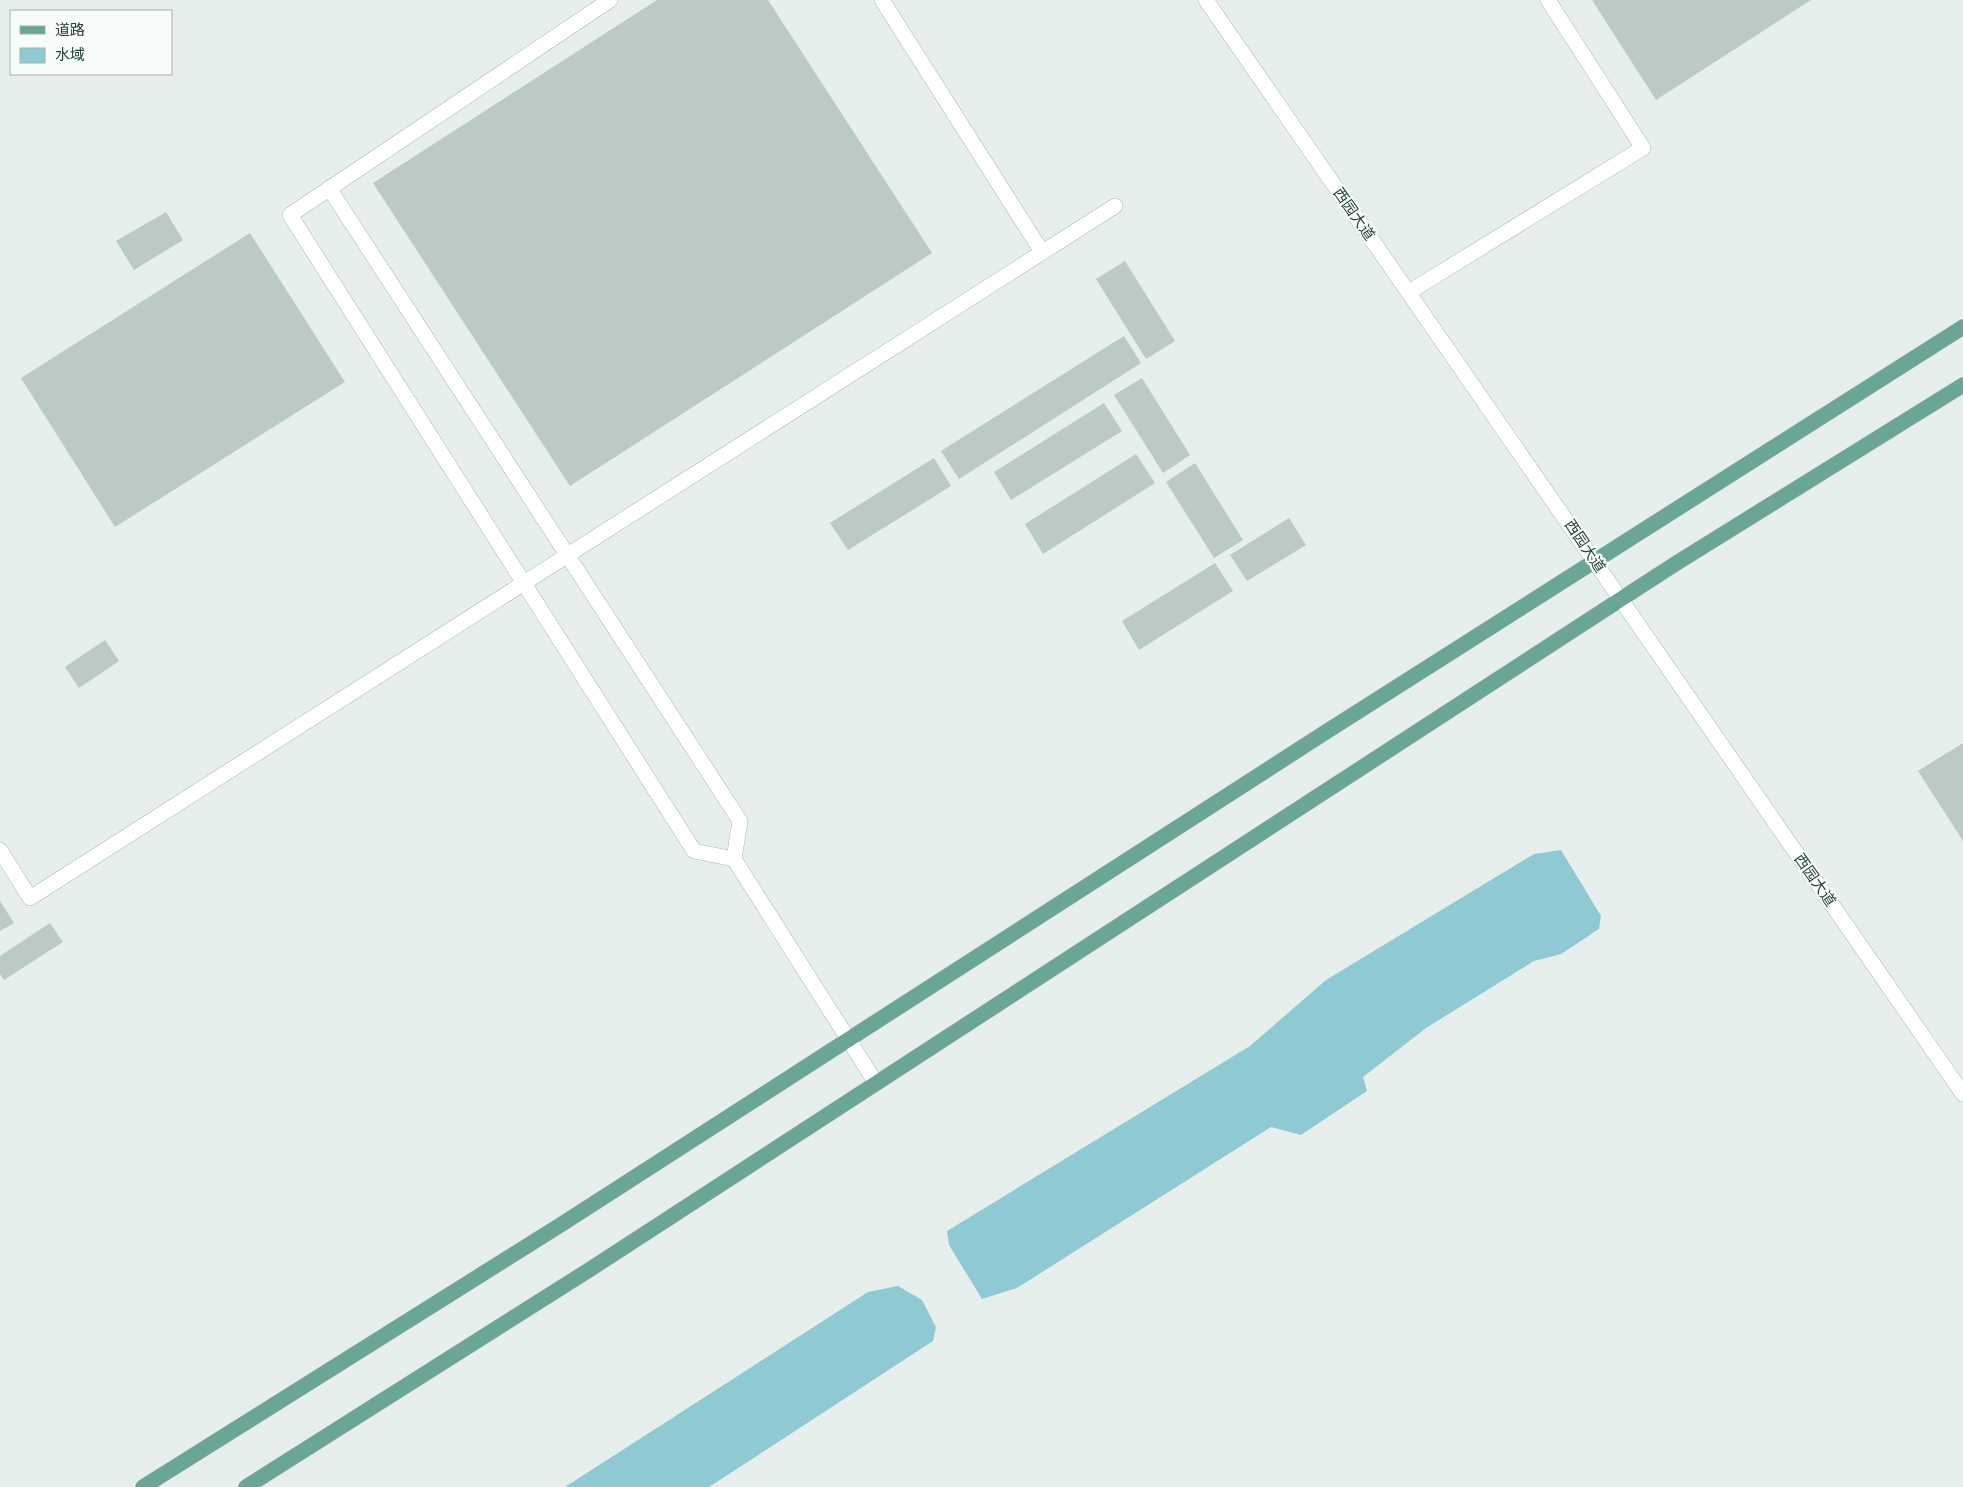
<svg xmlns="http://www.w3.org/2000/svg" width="1963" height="1487" font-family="'Roboto Condensed','Noto Sans SC',sans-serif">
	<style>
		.water { fill: #8ec9d4 }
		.building { fill: #bbcac4 }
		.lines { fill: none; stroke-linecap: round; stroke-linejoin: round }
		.minor-casing { stroke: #a8b8b2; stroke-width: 16 }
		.major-casing { stroke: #c2cac8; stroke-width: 16 }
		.minor { stroke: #fff; stroke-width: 15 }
		.major { stroke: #6aa596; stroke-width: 15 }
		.labels { text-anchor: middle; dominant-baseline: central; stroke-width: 4.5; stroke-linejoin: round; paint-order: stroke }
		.street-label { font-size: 15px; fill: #24423a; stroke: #f7fbf9 }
	</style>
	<rect width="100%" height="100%" fill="#e6efeb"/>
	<path class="water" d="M1561,850L1601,916L1599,929L1561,954L1534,961L1426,1028L1363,1077L1367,1091L1301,1135L1271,1127L1017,1288L982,1299L949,1245L947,1231L1250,1046L1326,980L1534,854Z
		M898,1286L922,1300L936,1327L933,1341L709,1487H565L868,1292Z"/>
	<path class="building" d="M657,0H768L932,253L570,486L373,183Z
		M1592,0H1811L1656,100Z
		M166,212L183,240L134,270L116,241Z
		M250,233L345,382L115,527L21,378Z
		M1125,261L1175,341L1146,359L1096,279Z
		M1124,336L1141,363L959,479L941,451Z
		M1142,378L1190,455L1163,473L1114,395Z
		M1104,403L1122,431L1011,500L994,472Z
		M1136,454L1155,483L1043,554L1025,524Z
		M934,458L951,486L848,550L830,523Z
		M1195,463L1243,540L1214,558L1166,482Z
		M1289,518L1306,545L1247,581L1230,555Z
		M1215,563L1233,591L1139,650L1122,621Z
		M105,640L119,661L79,688L65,667Z
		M1963,743V841L1918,771Z
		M0,901L14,923L0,931Z
		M50,923L63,942L4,980L0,974V956Z"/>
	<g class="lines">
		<g class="minor-casing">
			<path id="minor" d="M882,0L1042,252
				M1206,0L1963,1094
				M329,188L740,821L734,859L694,851L290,215L610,0
				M1409,292L1643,148L1548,0
				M0,850L30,898L1115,206
				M734,859L876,1083"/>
		</g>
		<g class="major-casing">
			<path id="major" d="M143,1487L562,1224L1329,730L1963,327
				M246,1487L589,1270L1675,564L1963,385"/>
		</g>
		<use href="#minor" class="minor"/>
		<use href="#major" class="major"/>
	</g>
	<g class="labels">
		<g class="street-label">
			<text transform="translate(1354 214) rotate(55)">西园大道</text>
			<text transform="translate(1585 546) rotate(56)">西园大道</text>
			<text transform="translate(1815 880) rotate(55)">西园大道</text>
		</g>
	</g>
	<rect x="10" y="10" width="162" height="65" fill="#f7fbf9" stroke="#a3b1ad"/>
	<rect x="20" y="26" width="25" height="8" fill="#6aa596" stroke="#a3b1ad"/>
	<text x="55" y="35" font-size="15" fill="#24423a">道路</text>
	<rect x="20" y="48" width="25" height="15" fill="#8ec9d4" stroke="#a3b1ad"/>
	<text x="55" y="60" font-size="15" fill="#24423a">水域</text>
</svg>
